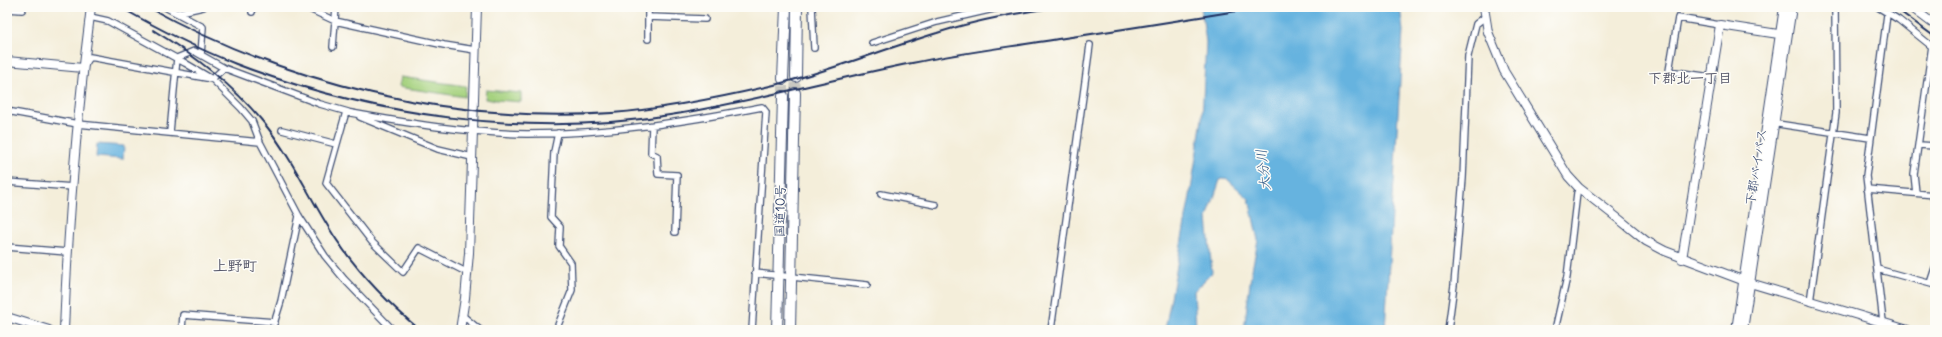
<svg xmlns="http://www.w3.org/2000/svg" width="1942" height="337" font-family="Delius,'Klee One',sans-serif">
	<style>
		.green { fill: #a6d27f; stroke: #60806e }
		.water { fill: #66b3df; stroke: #40719e }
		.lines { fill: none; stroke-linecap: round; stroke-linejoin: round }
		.highway-tunnel { stroke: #c9c8c1; stroke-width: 10; stroke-dasharray: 10 5; stroke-linecap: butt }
		.street-casing { stroke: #3c4c71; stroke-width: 8 }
		.secondary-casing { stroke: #3c4c71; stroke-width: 10 }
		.primary-casing { stroke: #3c4c71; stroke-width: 10 }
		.highway-casing { stroke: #3c4c71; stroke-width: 12 }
		.street { stroke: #fff; stroke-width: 5.5 }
		.secondary { stroke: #fff; stroke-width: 8 }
		.primary { stroke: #fff; stroke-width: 8 }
		.highway { stroke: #fff; stroke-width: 10 }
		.rail { stroke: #1b2f5e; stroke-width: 2 }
		.labels { text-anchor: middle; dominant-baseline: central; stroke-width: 3; stroke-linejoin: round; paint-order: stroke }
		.street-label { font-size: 13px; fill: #1b2f5e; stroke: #fdfcf7 }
		.neighbourhood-label { font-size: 14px; font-weight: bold; fill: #56576a; stroke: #fdfcf7 }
		.water-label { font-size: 14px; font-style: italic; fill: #355d8b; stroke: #fdfcf7 }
		.quarter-label { font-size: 15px; font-weight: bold; fill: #56576a; stroke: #fdfcf7 }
	</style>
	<rect width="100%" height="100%" fill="#fdfcf7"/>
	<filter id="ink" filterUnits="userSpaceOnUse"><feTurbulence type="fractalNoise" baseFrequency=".025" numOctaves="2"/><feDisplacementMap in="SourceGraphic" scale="8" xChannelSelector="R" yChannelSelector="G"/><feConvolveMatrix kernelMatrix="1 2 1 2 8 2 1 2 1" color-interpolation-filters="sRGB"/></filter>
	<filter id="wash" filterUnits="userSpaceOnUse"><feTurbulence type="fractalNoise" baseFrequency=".012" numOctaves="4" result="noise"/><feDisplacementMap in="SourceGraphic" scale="16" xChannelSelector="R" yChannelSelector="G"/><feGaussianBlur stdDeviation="0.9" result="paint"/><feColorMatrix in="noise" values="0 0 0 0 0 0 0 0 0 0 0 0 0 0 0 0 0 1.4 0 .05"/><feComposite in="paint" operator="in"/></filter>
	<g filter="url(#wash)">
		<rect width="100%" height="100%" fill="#f4eeda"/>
		<path class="green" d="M400,77L466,86L465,97L398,87Z
			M486,90L521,93V102L485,99Z"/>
		<path class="water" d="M1201,7H1400L1403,31L1385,330H1244L1251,275L1258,240L1249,199L1226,178L1220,180L1207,218L1212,273L1194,291L1196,330H1165L1190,196L1202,119L1206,42Z
			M97,144L124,146L123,159L96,157Z"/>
	</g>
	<g filter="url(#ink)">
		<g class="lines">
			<path class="highway-tunnel" d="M795,93L796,77
				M783,96V79"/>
			<g class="street-casing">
				<path id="street" d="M165,7L203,27L201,55L224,68
					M305,7L335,21L444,45L475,50
					M812,7L814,48
					M1878,7L1899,20L1935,49
					M7,9L22,10L24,7
					M252,12L253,7
					M176,13L203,7
					M90,17L108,21L185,63L212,79L241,108L252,121L260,142L299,216L325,256L344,279L393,330
					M648,17L705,19
					M648,39V7
					M872,43L937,22L1002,7
					M333,47L336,7
					M85,65L90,57L212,79L224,68L320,104L348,112
					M1711,77L1669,71L1678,18L1720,25
					M7,111L78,124L260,142
					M360,117L438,149L472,157
					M1771,123L1870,138
					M652,126L651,153L657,156L658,174L677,175L675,232
					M282,130L336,144
					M170,132L177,58L194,51L201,55
					M1919,145L1935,146
					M7,182L73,187
					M1867,189L1935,195
					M1916,193L1914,174L1932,46
					M881,194L936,205
					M7,247L67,252
					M1877,269L1935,285
					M468,273L419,248L403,272L372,242L326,183L346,112C406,123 466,133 527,134C606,134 684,122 762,107L766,112L752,330
					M755,273L867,285
					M1930,283L1935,268
					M1810,302L1836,113L1835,7
					M463,316L480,330
					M182,330L183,315L275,322
					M272,330L281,301L299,216
					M556,330L572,290L571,263L559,246L560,227L551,217L554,152L558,133
					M1051,330L1090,45
					M1448,330L1454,285L1463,178L1468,56L1476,24L1485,17
					M1555,330L1567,277L1577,193L1579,188
					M1884,330L1866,176L1888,7"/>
			</g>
			<g class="secondary-casing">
				<path id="secondary" d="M1484,7L1488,32L1504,71L1568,176L1579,188L1620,220L1646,241L1665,251L1750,283L1908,330
					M1911,7L1935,25
					M7,61L83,68
					M1682,259L1720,25L1785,35
					M64,330C68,222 77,114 91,7
					M460,330L465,298L469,253L477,7
					M1736,330L1784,7
					M1743,330L1792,7"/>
			</g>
			<g class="primary-casing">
				<path id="primary" d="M7,317L49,330
					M7,329L10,330"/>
			</g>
			<g class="highway-casing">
				<path id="highway" d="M796,77L797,7
					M783,79L786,7
					M777,330L783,96
					M790,330L795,93"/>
			</g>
			<use href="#street" class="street"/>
			<use href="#secondary" class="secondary"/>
			<use href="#primary" class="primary"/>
			<use href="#highway" class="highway"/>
			<path class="rail" d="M120,7C157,28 196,48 236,64C372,116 526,138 670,115C752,102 831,79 912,63C960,53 1009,47 1058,39C1126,29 1194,18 1261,7
				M148,7C287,84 453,124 612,113C665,109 718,98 770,86C827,72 881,50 937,33C976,20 1016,13 1057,7
				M1894,7L1935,37
				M153,30C194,55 233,85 264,123C293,159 311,201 336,239C358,272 389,304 420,330"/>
		</g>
	</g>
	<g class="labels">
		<g class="street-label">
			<text transform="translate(1756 167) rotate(-81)">下郡バイパス</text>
			<text transform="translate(780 211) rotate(-89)">国道10号</text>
		</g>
		<g class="neighbourhood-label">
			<text x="1690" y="78">下郡北一丁目</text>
		</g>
		<g class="water-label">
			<text transform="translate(1263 170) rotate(-96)">大分川</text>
		</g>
		<g class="quarter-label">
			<text x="235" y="265">上野町</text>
		</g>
	</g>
	<rect width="1942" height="337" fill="none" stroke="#fdfcf7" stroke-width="24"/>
</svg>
